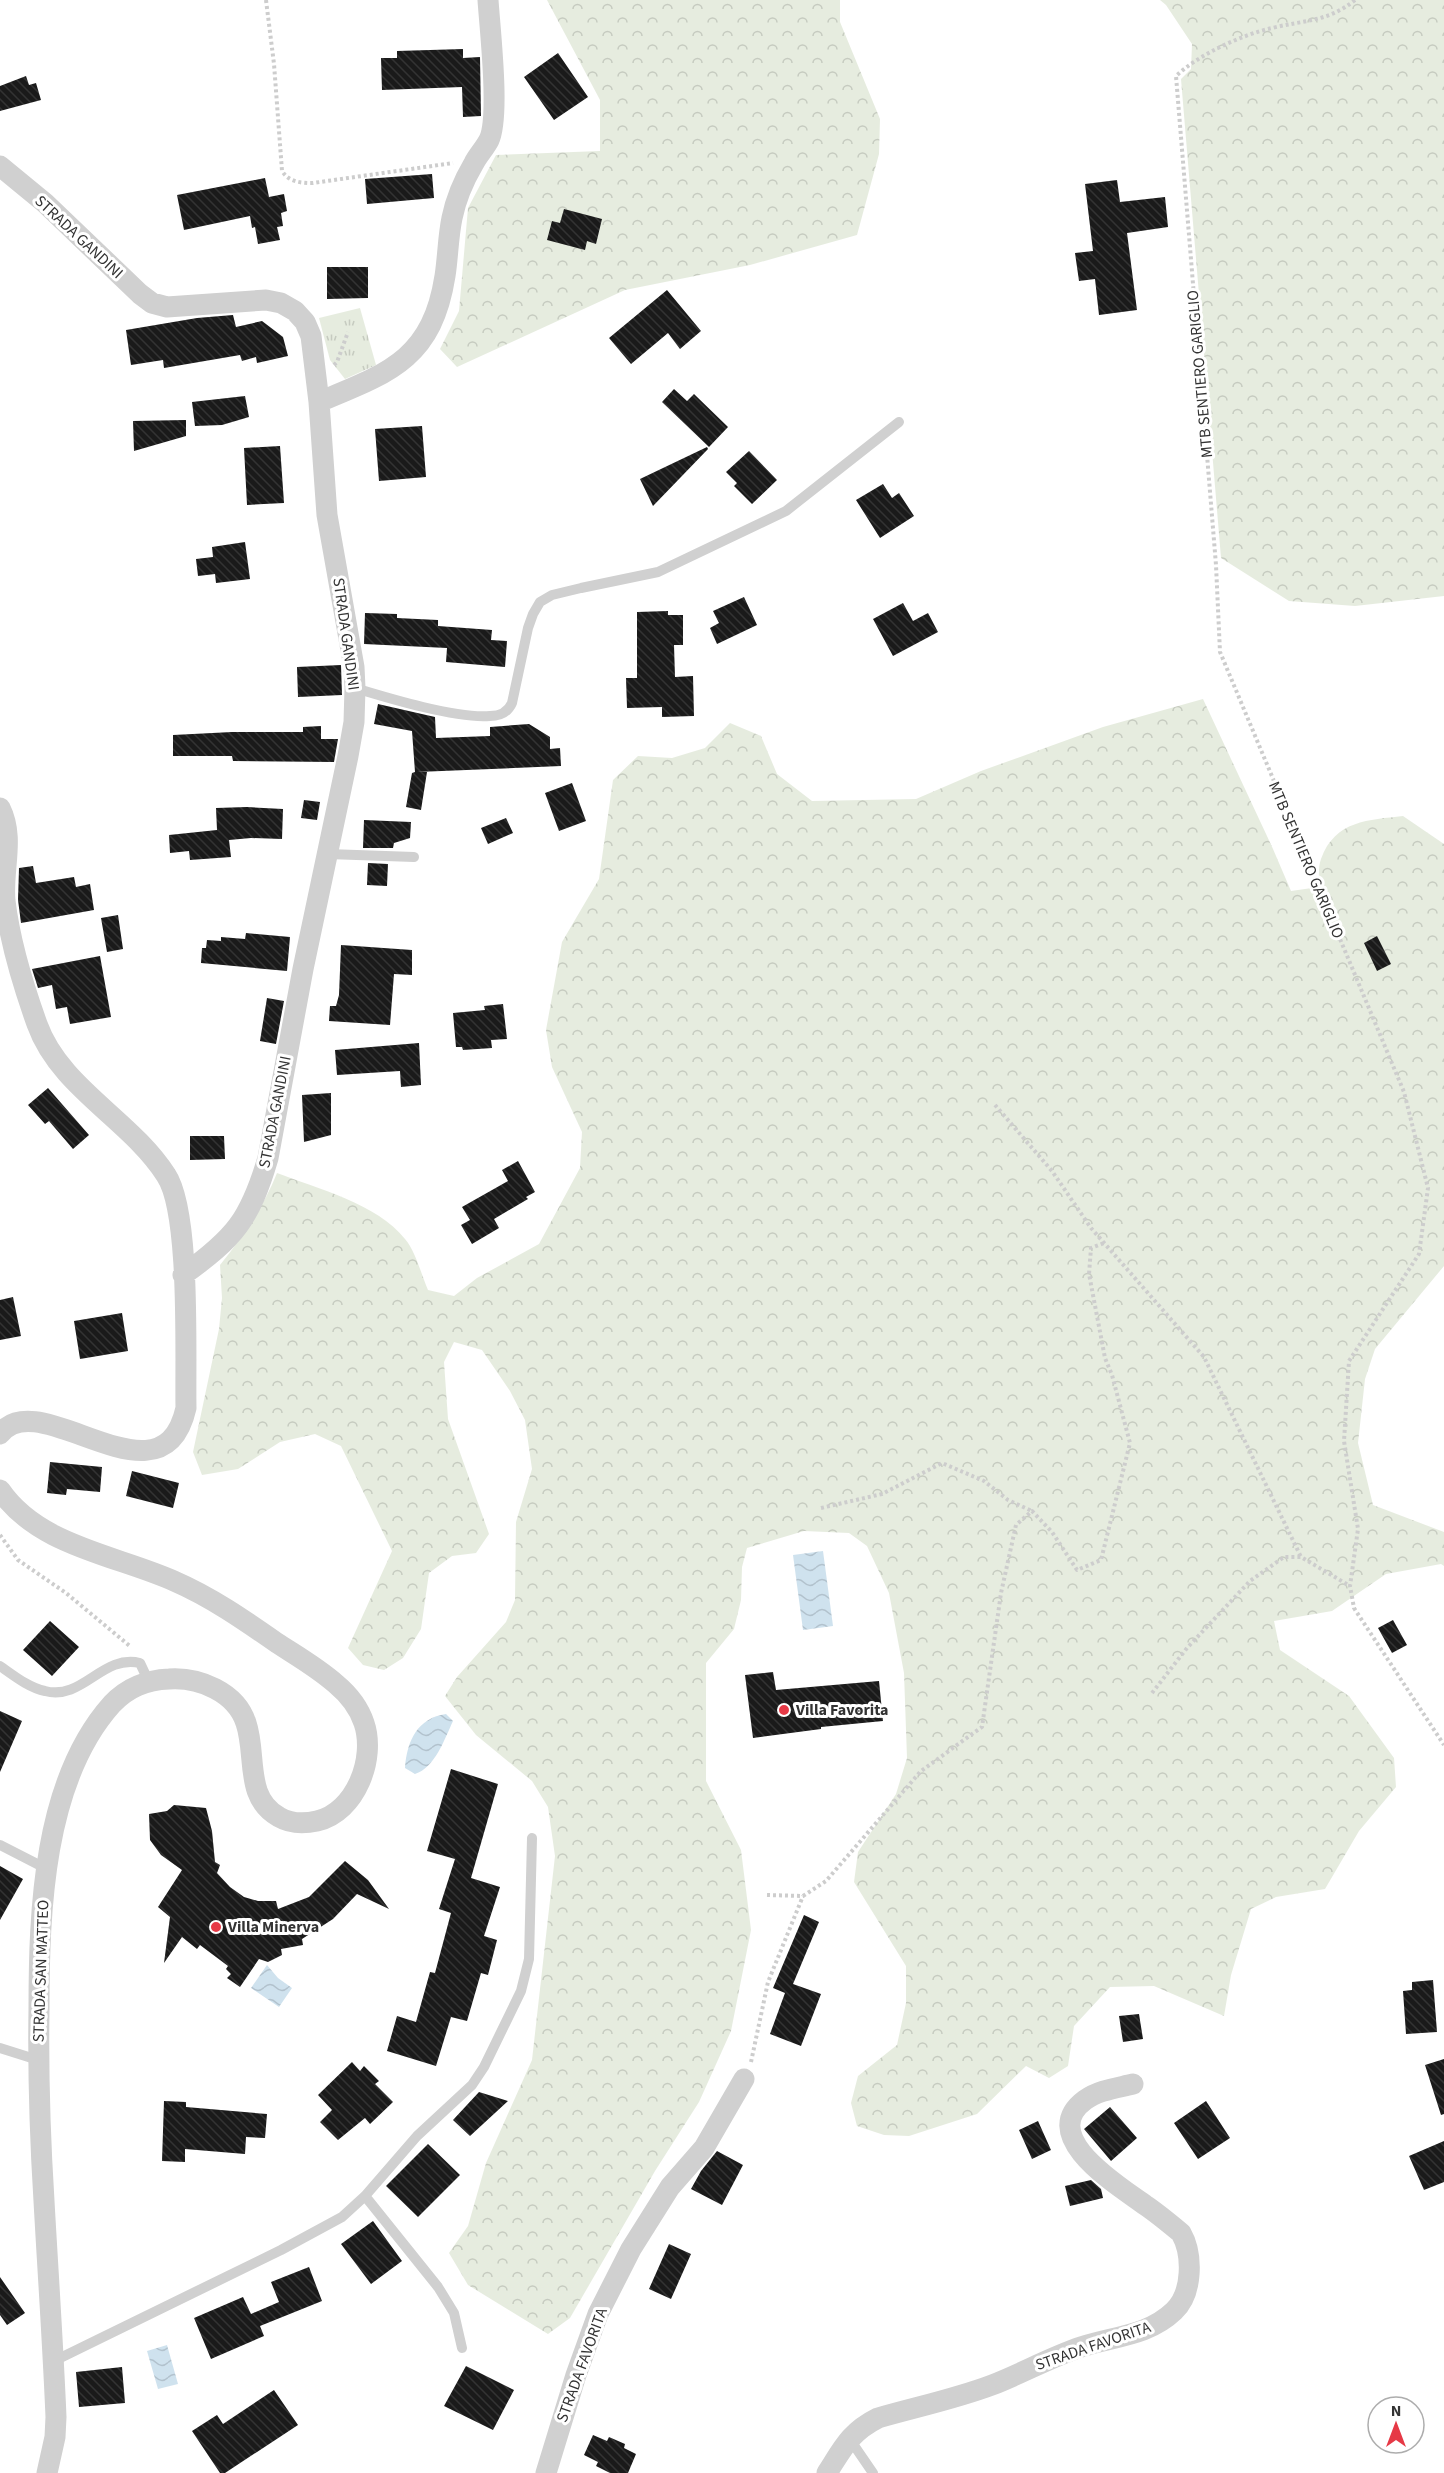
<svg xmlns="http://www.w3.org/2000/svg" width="1444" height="2473" font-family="'Source Sans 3',sans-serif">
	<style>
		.grass { fill: url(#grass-tufts) }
		.forest { fill: url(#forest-crowns) }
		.water { fill: url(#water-waves) }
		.building { fill: url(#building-back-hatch) }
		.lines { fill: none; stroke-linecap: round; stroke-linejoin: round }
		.path { stroke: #cdcdcd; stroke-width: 4; stroke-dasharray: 3 3; stroke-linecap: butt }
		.lane { stroke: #d0d0d0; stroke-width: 10 }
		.street { stroke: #d0d0d0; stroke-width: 21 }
		.poi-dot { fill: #e63946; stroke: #fff; stroke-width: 2 }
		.labels { text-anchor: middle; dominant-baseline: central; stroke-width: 6; stroke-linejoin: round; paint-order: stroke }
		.street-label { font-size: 16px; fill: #333; stroke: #fff }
		.poi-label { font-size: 16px; font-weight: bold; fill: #333; stroke: #fff; text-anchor: start }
	</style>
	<defs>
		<pattern id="grass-tufts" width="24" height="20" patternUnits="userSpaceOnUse" patternTransform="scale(1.5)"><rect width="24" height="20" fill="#e6ecdf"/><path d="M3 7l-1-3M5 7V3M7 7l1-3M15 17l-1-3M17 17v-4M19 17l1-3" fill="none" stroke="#c6cbc0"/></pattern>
		<pattern id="forest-crowns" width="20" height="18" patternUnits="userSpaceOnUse" patternTransform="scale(1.5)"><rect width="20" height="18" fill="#e6ecdf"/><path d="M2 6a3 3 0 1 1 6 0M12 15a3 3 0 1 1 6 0" fill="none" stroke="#c6cbc0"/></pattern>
		<pattern id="water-waves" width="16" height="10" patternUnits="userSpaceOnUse" patternTransform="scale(1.5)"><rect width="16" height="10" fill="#cfe2ee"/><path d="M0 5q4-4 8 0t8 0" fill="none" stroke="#b2c2cd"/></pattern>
		<pattern id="building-back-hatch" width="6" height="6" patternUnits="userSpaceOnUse" patternTransform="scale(1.5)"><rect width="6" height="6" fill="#1a1a1a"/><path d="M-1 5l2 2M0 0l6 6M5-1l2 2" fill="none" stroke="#333"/></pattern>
	</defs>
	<rect width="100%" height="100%" fill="#fff"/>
	<path class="grass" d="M360,308L376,365L345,379L330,360L319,318Z"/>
	<path class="forest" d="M547,0H840V22L880,119L879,154L857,235L750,265L625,290L457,367L440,349L459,311L468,208L496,155L600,151V100Z
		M1160,0H1444V596L1355,606L1289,601L1221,558L1181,79L1191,69L1192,44L1166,5Z
		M1203,699L1273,849L1291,891L1319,887C1319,878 1318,867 1321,859C1335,820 1369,820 1403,816L1444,844V1266L1375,1349L1365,1379L1358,1443L1373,1505L1444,1532V1566L1441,1564L1386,1574L1332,1611L1274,1621L1280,1650L1349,1696L1394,1758L1396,1787L1359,1831L1325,1889L1276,1897L1251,1909L1231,1975L1224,2016L1154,1986L1110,1987L1074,2026L1068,2066L1049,2078L1026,2066L977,2114L909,2136L884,2135L857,2126L851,2103L858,2076L897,2045L906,2003V1966L854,1882L858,1852L896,1794L907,1758L904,1673L889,1593L867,1546L849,1533L804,1531L747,1548L742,1567L741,1600L734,1629L706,1663V1781L741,1850L751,1930L731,2031L699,2102L655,2171L570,2318L548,2334L468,2285L449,2253L468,2226L486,2163L532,2060L555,1856L548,1807L532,1781L476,1735L445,1696L457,1677L506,1622L515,1600L516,1522L532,1469L525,1420L510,1391L482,1350L454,1342L444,1362L448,1419L489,1534L476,1553L452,1556L429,1573L421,1629L403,1658L384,1670L363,1665L348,1648L392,1551L341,1446L315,1434L280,1442L238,1469L202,1475L193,1452L219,1329L222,1298L220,1265C243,1236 263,1208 277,1173C316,1188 378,1204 405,1239C416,1252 421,1274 428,1290L454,1296L477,1278L539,1244L580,1168L582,1132L552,1067L546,1030L562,942L599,879L613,780L638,756L672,758L705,748L730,723L761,736L777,774L812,801L916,799L981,771L1103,727Z"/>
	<path class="water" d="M823,1551L833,1626L803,1630L793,1555Z
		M446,1714L453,1721C445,1738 435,1768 415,1774L405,1768C407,1740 418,1718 446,1714Z
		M267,1965L278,1978L292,1988L279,2007L251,1988Z
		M167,2345L178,2384L158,2389L147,2351Z"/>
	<path class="building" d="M463,49V58L480,57L481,116L463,117L462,87L382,90L381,58H397V51Z
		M558,53L588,97L554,120L524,77Z
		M26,76L29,85L36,83L41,100L0,111V86Z
		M432,174L434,198L367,204L365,179Z
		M265,178L269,197L284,194L287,211L281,213L283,226L277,227L280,240L258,244L255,227L252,228L250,216L184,230L177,195Z
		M1117,180L1120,202L1165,197L1168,227L1127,233L1137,310L1099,315L1095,279L1079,281L1075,253L1093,251L1085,184Z
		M564,209L602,219L596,244L587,241L585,250L547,240L552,221L560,223Z
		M327,267H368V298L327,299Z
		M667,290L701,331L680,349L668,333L631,364L609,338Z
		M233,315L236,327L262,321L283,337L288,356L257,363L256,357L242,361L240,355L164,368L163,360L131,365L126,330L197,318Z
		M674,389L687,401L694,394L728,427L709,447L662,402Z
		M245,396L249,417L222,425L195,426L192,402Z
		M186,420V436L134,451L133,421Z
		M422,426L426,477L379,481L375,429Z
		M280,446L284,503L247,505L244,448Z
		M707,447L708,449L653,506L640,479Z
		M749,451L777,480L752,504L734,486L737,483L726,472Z
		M883,484L892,498L899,493L914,516L880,538L856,500Z
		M245,542L250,579L216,583L215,574L198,576L196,559L213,557L212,547Z
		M744,597L757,625L717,644L710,628L719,623L713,611Z
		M903,603L913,621L928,613L938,632L893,656L873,619Z
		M668,611V615H683V645H674L675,677L693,676L694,716L662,717V707L627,708L626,678H637V612Z
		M365,613L397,614V618L438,620V626L492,630L491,640L507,641L505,667L446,662L447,648L364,644Z
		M341,665L342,695L298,697L297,667Z
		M378,704L435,717L436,738L490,736V727L529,724L550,737V749L560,748L561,766L417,772H427L421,810L406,807L412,773L415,772L412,731L374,724Z
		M321,726V739H338L334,762L233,761L232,756H173V735L232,732H303V727Z
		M572,783L586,821L559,831L545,793Z
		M304,800L320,802L317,820L301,818Z
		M247,807L283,809L282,839L251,838L229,840L231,857L190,860L189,851L170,853L169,835L217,830L216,808Z
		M506,818L513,833L488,844L481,828Z
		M364,820L411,822L410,838L394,843L393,848H363Z
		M368,863L388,864L387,886L367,885Z
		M33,866L36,883L74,877L76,887L90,884L94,910L21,923L18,900L19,868Z
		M118,915L123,949L107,952L101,918Z
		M246,933L290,937L287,971L201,963L202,948H206L207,940L221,941V937L245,939Z
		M1377,936L1391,964L1377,971L1364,943Z
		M341,945L412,950V975L394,974L390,1025L329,1021L330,1006H336L339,995Z
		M100,956L111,1017L70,1024L67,1007L56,1009L52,985L38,988L32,969Z
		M267,998L284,1001L276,1044L260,1041Z
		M503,1004L507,1039L491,1040L492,1048L463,1050L462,1047H456L453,1013L485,1010L484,1006Z
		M419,1043L421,1085L401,1087L400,1071L337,1075L335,1050Z
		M48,1088L89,1135L73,1149L49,1121L45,1124L28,1105Z
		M331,1093V1135L304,1142L302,1095Z
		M190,1136H224L225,1159L190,1160Z
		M518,1161L535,1192L526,1197L528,1199L494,1219L499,1228L472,1244L461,1225L470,1220L462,1207L508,1181L502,1170Z
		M13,1297L21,1336L0,1340V1300Z
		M122,1313L128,1351L80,1359L74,1321Z
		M50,1462L102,1467L100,1492L67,1489L66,1495L47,1493Z
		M132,1471L179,1483L173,1508L126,1496Z
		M1393,1620L1407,1645L1392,1653L1378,1628Z
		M50,1621L79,1647L52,1676L23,1650Z
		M773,1672L776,1690L879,1681L883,1721L821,1727V1729L753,1738L745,1675Z
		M0,1711L22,1721L0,1772Z
		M451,1769L498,1784L471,1878L500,1887L484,1936L497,1940L488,1975L481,1973L467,2021L451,2017L436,2066L387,2051L397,2016L416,2022L430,1972L435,1973L451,1913L439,1909L455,1859L427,1851Z
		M174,1805L206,1808L212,1831L215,1862L220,1865L217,1873L230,1887L244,1897L258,1901H276L278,1909L309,1897L345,1861L368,1880L389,1909L357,1894L333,1919L302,1939L303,1945L281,1949L282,1955L268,1962L259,1959L240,1987L227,1978L231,1974L226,1969L228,1966L200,1945L197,1949L182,1937L164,1963L170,1917L158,1907L182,1870L161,1855L150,1840L149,1814L167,1811Z
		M0,1866L23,1879L0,1920Z
		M804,1915L819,1922L793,1984L821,1994L801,2046L770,2034L785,1993L773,1988Z
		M1433,1980L1437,2032L1406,2034L1403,1991L1412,1990V1982Z
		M1139,2014L1143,2039L1123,2042L1119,2016Z
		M1444,2059V2114L1441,2115L1425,2065Z
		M352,2062L360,2071L364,2066L379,2081L375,2084L393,2102L370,2124L365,2118L338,2140L320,2122L332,2110L318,2095Z
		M479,2092L508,2101L470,2136L453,2120Z
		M164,2101L186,2102V2107L267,2114L265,2138L246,2137L245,2154L185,2149V2162L162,2161Z
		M1206,2101L1230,2138L1198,2159L1174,2123Z
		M1110,2107L1137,2138L1111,2161L1084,2129Z
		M1038,2121L1051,2150L1032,2159L1019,2130Z
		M1444,2141V2182L1424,2190L1409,2156Z
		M428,2144L460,2175L418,2217L386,2186Z
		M717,2151L743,2165L722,2205L691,2189L701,2171Z
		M1091,2180L1101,2189L1103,2198L1070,2206L1065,2186Z
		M373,2221L402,2261L371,2284L341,2244Z
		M669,2244L691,2254L671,2299L649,2289Z
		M309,2267L322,2301L260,2326L264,2336L211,2359L194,2318L243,2297L251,2314L279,2302L271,2282Z
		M0,2277L25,2313L7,2325L0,2315Z
		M466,2366L514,2390L493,2430L444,2406Z
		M122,2367L125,2403L79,2407L76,2372Z
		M274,2390L298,2425L225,2473H220L192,2431L217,2415L223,2424Z
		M593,2435L607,2441L609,2437L625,2444L624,2448L636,2454L628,2473H610L596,2466L598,2462L584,2455Z"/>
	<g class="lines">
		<path class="path" d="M266,0L274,64L282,171C289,182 300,183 313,183L453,163
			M1355,0C1328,22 1304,20 1272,28C1241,35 1198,55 1176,76L1216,565L1220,652L1404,1092L1428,1188L1419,1254L1349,1361L1344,1441L1358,1529L1350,1586L1354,1608L1444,1745
			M334,365L337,362L348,332
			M995,1105L1052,1171L1091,1228L1204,1357L1301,1557
			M821,1508L882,1494L942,1463L984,1481L1008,1500L1032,1511
			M0,1535L18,1560L66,1593L131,1647
			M1152,1693L1187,1648L1250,1581L1284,1557H1301L1350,1586
			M767,1895L803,1896L826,1881L921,1771L982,1727L1001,1593L1016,1525L1032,1511L1052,1532L1077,1570L1101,1560L1130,1443L1112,1375L1105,1358L1089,1274L1091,1248L1104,1243
			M751,2062L768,1982L803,1896"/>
		<path class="lane" d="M355,688C388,698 457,719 490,716C500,716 508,712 512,703L528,628L533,614L540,602L552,595L581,588L658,572L786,511L899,422
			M328,854L414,857
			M0,1666C13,1675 29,1688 45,1691C83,1701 102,1654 140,1663L148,1680
			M0,1845L47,1869
			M0,2048L38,2060
			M365,2196L438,2287L454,2313L462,2348
			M54,2361L281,2250L342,2217L365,2196L417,2136L472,2085L484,2067L521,1991L529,1959L532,1838
			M849,2438L873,2473"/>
		<path class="street" d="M0,166L45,203L140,294L152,303L167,307L266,300L281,303L295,311L305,322L311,336L319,402L327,515L354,667L355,688L354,722L348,756L303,969L268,1158C250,1219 235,1238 183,1275
			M319,402C389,373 432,359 445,276C448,257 448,237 452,218C456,198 464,180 474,163C478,155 485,148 489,140C500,117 490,30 488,0
			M0,808C15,838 2,869 5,901C10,943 23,985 37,1024C60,1088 130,1119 166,1175C191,1212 185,1358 186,1408C162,1514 39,1382 0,1434
			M0,1490C38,1546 116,1555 174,1581C211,1597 244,1620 277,1643C297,1656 318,1668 336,1684C348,1694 359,1708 364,1723C376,1758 356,1812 317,1821C304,1824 291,1824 279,1817C244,1798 257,1755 246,1723C236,1692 199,1677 169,1679C146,1680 128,1687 112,1704C43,1781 39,1912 39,2009C38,2074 40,2137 44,2201C48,2273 53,2345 56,2417L55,2437L47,2473
			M546,2473L576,2375L598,2314L631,2249L670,2187L704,2148L744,2079
			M827,2473C843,2448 850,2432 878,2418C916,2407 955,2399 992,2385C1023,2373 1051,2357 1081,2347C1114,2336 1148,2336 1174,2311C1193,2293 1193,2254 1181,2233C1169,2223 1157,2213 1145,2205C1119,2186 1036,2136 1085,2100C1099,2090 1117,2088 1133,2084"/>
	</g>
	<g class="poi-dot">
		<circle cx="784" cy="1710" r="6"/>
		<circle cx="216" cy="1927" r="6"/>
	</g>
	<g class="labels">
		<g class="street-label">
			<text transform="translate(79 237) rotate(43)">STRADA GANDINI</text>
			<text transform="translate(1200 374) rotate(-95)">MTB SENTIERO GARIGLIO</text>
			<text transform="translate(346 634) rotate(82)">STRADA GANDINI</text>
			<text transform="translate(1306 860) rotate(67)">MTB SENTIERO GARIGLIO</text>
			<text transform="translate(275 1112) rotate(-79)">STRADA GANDINI</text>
			<text transform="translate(41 1971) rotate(-88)">STRADA SAN MATTEO</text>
			<text transform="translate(1093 2346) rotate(-19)">STRADA FAVORITA</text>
			<text transform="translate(582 2365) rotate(-70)">STRADA FAVORITA</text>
		</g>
		<g class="poi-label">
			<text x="796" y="1710">Villa Favorita</text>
			<text x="228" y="1927">Villa Minerva</text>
		</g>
	</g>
	<g transform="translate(1396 2425)"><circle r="28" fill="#ffffff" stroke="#adadad" stroke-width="1.5"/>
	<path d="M0-4.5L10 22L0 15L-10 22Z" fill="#e63946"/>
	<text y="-9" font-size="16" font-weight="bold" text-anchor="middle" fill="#333333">N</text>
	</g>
</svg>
